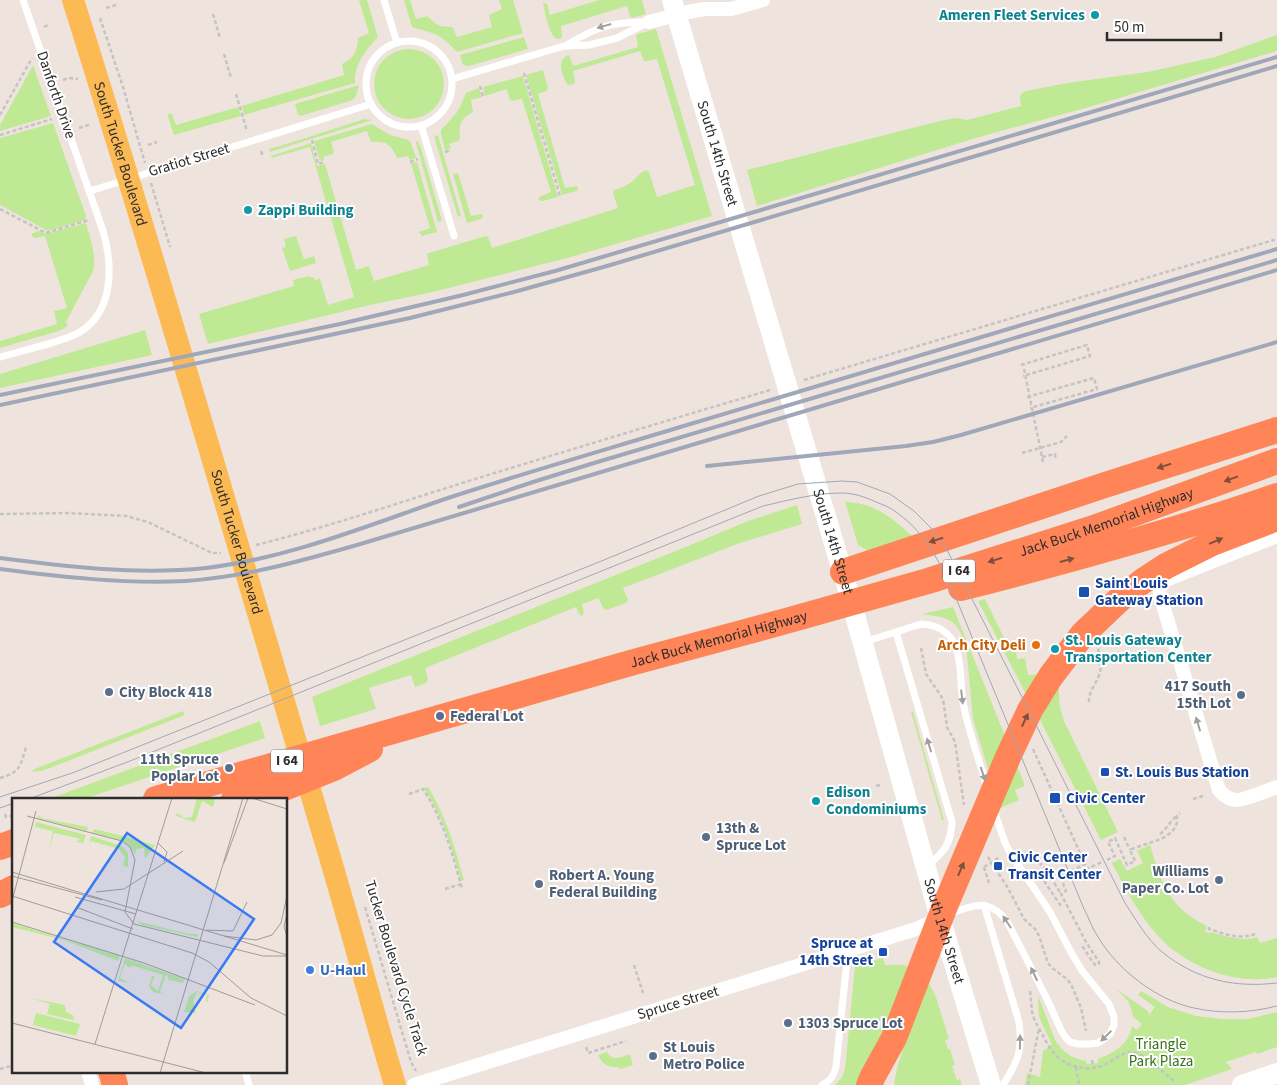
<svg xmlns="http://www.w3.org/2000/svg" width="1277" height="1085" font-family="'Source Sans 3',sans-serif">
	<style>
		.green { fill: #bfe995 }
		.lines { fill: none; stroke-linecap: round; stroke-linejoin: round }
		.path { stroke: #c4c4c4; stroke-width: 2.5; stroke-dasharray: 4 2.5; stroke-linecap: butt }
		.lane { stroke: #fff; stroke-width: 7 }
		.street { stroke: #fff; stroke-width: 14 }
		.secondary { stroke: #fff; stroke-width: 20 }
		.primary { stroke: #fcba55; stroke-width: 22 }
		.highway { stroke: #ff8558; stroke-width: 26 }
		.tram { stroke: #9fa7b8; stroke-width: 1 }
		.rail { stroke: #9fa7b8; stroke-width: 4 }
		.oneway { fill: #a0a0a0 }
		.oneway2 { fill: #80503e }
		.culture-dot { fill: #0f9aa8; stroke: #fff; stroke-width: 2 }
		.transit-dot { fill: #1a4fb4; stroke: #fff; stroke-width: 2 }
		.food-dot { fill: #e8710a; stroke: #fff; stroke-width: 2 }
		.service-dot { fill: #5c6f8a; stroke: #fff; stroke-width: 2 }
		.shop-dot { fill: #3f7fe0; stroke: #fff; stroke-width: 2 }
		.labels { text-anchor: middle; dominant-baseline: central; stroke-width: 4; stroke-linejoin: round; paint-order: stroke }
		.shield { fill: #fff; stroke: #6b6b6b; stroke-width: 1 }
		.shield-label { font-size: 14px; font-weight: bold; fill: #2c2c2c }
		.culture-label { font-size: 15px; font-weight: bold; fill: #0d838f; stroke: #fff; text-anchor: start }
		.street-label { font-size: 15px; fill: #2c2c2c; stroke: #fff }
		.transit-label { font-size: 15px; font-weight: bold; fill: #164399; stroke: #fff; text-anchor: start }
		.food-label { font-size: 15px; font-weight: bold; fill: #c56008; stroke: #fff; text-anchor: end }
		.service-label { font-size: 15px; font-weight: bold; fill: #4e5e75; stroke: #fff; text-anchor: start }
		.shop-label { font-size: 15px; font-weight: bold; fill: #366cbe; stroke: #fff; text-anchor: start }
		.park-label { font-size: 15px; fill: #367015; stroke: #fff }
		.inset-road { fill: none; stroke: #a19a96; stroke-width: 1 }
		.view { fill: #397af4; fill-opacity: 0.15; stroke: #397af4; stroke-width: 2.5 }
		.inset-edge { fill: none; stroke: #2c2c2c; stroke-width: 2.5 }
	</style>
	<rect width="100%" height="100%" fill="#efe4dd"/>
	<path class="green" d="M359,0H367L378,37C366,50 354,64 355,83L244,115L242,106L344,75L342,64C355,58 357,51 358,38L369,33Z
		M404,0H410L416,19L427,16L435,23L440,26L451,27L453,28L457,37L492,27L489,15L502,9L499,0H513L523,33L457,52C454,49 451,46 448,43C438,33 425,31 412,27Z
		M599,0H642L646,14L632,18L630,16L627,6L561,26L562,37C561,38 560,39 558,39C550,39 545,12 543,4L544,3L547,4L550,15Z
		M656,29L712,216L571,257L433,292L370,305L208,344L199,314L294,286L293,280L309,276L310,277H313L315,280L320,279L328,305L354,297L310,147L271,158V156L311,143L317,166L325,164L356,270L369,266L374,281L429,265L427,254L429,253L486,236L488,237L492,248L618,208L613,193L614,190C619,188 625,187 630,183C638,178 637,173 647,170L649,172L657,197L695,185L657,59L647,61H644L640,51L573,71L575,81L574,84L568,85C562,76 556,60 568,55L570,57L573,66L638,47L636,36L638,34Z
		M1277,35V51L1089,107L979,137L757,206L747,170L944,120L957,118L967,120L1021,106L1020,96L1022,93L1026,91L1067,83L1148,72L1215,57Z
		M524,37L528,49L469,66L463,65L460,55Z
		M374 84a35 35 0 1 1 70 0a35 35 0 1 1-70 0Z
		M33,65L51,116L0,131V125Z
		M543,70L548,88L547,91L538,94L565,188L577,186L578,190L576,191L562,195L526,75Z
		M523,76L558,197L543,201H540L539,199V197L551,192L522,99L512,101L510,100L507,89L485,96L483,87Z
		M359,85L356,96L353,100L300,116L298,114L295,104Z
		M479,88L482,97L471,100L473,112C460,119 459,124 460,139L458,141L449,144L451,148L445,150L441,134V130L454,116L459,109L466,93Z
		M238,107L241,116L174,135L168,117V115L170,113L172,114L176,125Z
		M364,119L372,120L270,152L269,149C301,140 332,129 364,119Z
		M53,123L86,216L85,220L48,231L0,205V138Z
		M372,124L390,135L409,140L411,143L416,158L410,160L408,156L397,158C391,144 386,141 371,142L367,131L331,142L334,152L333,154L323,157L324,160L320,161L314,141Z
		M438,135L461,216L458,217L435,140V136Z
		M417,140L421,148L442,221L438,222L416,143Z
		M417,162L437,232L422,236L419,232L430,228L411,163Z
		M458,173L471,216L482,214L483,217L481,219L467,223L453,174Z
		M86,223C90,239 97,255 93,271L66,322L68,326L59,331L0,348V341L57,324L54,311L67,308L45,236L34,238L31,234L39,231L46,234Z
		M296,236L304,259L314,256L316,263L290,271L282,248L286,247L284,239Z
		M145,330L152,355L0,388V374Z
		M845,501C852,503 858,503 865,505C884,510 900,525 914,538L868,551L858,545Z
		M797,505L802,524L740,543L623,588L628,600L626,603L607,610L604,609L598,598L582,604L584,612L582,616L579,614L576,607L425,668L428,679L426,683L415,687L411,675L369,688L376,709L320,726L312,697L688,546L748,521Z
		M985,599L1009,648L1015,645L1017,659L1025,658L1028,675L1045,674L1029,700L978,601Z
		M953,607L1024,783V786L1015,790L1019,800L1000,808L973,719L966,645C956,618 950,618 922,614Z
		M1058,682L1060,707L1064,721L1118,832L1101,840L1038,716Z
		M183,711L185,715L42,771L30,772L37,768Z
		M911,712H913L944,820H942Z
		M260,721L265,738L84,799H49Z
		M428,787C446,816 455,848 464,880L461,881C452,849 443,816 424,788Z
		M1150,845C1161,882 1169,908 1207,926L1205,932L1210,933V932C1225,936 1243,942 1257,937L1260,943L1277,938V977C1236,986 1187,967 1159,937C1139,915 1125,888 1112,863L1120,859L1127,871L1143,863L1137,851Z
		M883,958L885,965H904L911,968L862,1085H835L842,1077L845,1069L855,966Z
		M928,981L936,997L949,1039L945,1040L948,1049H950L955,1065L952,1066L957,1080L960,1079L962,1085H894C899,1051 916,1014 928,981Z
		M1116,989L1148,1011L1149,1015L1155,1007L1138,995L1141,991L1168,1007L1196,1016L1222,1019H1248L1277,1012V1047L1257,1054L1256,1052L1226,1062L1232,1069L1185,1085H1025L1027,1073L1040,1077L1043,1051L1052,1045L1039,1017L1038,995L1055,1040C1063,1053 1072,1058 1086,1061V1064L1098,1063V1059C1114,1053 1129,1044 1132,1026L1137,1030L1142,1024L1133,1017L1131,1008L1128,1001Z
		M607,1052C612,1062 622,1057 630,1054L633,1065L620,1069L619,1067C608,1068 602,1064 598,1055Z"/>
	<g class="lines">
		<path class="path" d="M106,8L116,5
			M213,14L220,38
			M100,18L123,87L145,163
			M44,27L50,24
			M224,54L231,78
			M524,73L560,196
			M63,80L68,78L78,79
			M480,86L483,96
			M236,94L247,131
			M0,115L32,58
			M79,128L91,124
			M0,135L52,119
			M312,140L318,164L324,162
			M148,145L157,142
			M261,151L263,156
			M445,152L451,150
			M410,162L418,159
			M151,183L170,247
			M0,209L46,233L89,220
			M1021,365L1087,345L1090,356L1023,376
			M1024,369L1043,462
			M804,380L1277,239
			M1027,397L1094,378L1097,389L1030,408
			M1022,453L1061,442L1067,436
			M1042,457L1055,454L1056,460
			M0,514L67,513L126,516L148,522L212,553H221
			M256,545C324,528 392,505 459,484C562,452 666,421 770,390
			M921,648L926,674L943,699L947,727L955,742L964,805
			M1089,702C1088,691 1098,682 1100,672C1102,664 1099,656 1098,648
			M1033,749L1085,864
			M0,778C21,772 20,766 26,747
			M876,786L880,785
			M409,794L423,789C443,819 453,855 462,889
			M1193,799L1203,796
			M5,814L6,817L14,815
			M1160,834C1167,829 1170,821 1177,816
			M1124,837L1130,850
			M1023,853H1029L1046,869L1061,894
			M988,857L1008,888L1024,919L1036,930L1039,936L1048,963L1052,968L1067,979L1071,984L1081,1008L1086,1031
			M1107,860L1115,856L1108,842L1115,838L1127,865L1135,861L1130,850C1145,842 1180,840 1177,816L1180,813
			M984,867L1000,857
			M984,867L989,883
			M1071,871L1085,864L1087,869L1102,862
			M1066,873L1063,874L1061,878L1066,891L1061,894L1086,942L1099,962V964L1095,965L1092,961L1081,944
			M1044,881L1061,906
			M445,889L461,884
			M365,907L411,1062L416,1071
			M1209,927V929C1224,934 1240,940 1255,934
			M634,965L643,993
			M1030,991C1031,998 1031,1004 1032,1011C1033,1018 1037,1025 1041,1032C1045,1039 1048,1046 1053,1052C1064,1066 1085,1072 1102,1066C1111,1063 1124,1050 1133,1052C1144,1054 1164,1073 1174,1081
			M586,1047L588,1053L626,1041
			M1092,1060L1093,1068
			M1076,1067L1079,1085
			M0,1069L14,1065
			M1028,1085L1039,1028"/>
		<path class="lane" d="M384,0L397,43
			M366 84a43 43 0 1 1 86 0a43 43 0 1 1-86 0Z
			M567,45C596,27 611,22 646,22
			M452,79L564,46L589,45L617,38L649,22
			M421,125L454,236
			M90,191L371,104
			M0,357C16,353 32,348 48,344C59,340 70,338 80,332C114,311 113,265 103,231L23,0
			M896,632L952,822C951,844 944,852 928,865
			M864,642L921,624C936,625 948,630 955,645C962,661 960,684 963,702C968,731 979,759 987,787
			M984,905L1019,1022C1023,1051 1018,1061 1003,1085
			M950,914C974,904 993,898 1009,925L1047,999L1062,1032L1066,1038L1070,1042L1078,1044H1089L1098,1043L1104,1039L1110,1034L1114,1025V1017L1109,1004L1083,972L1072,954L1050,912L1009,851L1004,840L994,810
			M245,1071L249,1085
			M822,1085C831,1081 834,1075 836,1067L848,950"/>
		<path class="street" d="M649,22L688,12L705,9H731L763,0
			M1277,536L1163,581C1158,588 1159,594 1162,602L1219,790C1224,796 1229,800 1237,800C1245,800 1268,790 1277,787
			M88,1071L92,1085
			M414,1085L916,929L940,918"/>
		<g class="secondary">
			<path id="s1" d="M672,0L847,587L940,918L991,1085"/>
			<path d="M1242,1085L1277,1073"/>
		</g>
		<path class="primary" id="s2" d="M73,0C161,280 243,563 326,844C350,924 371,1005 395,1085"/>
		<g class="highway">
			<path d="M843,572L1105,485L1277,430"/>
			<path d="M961,588C1067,561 1173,532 1277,496"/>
			<path id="s3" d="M156,799L634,662L786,621L928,581L1094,528L1277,461"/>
			<path d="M234,799L273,785"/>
			<path d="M257,799L334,768L370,749"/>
			<path d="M0,847L14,842"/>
			<path d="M0,895L14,888"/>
			<path d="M111,1071L115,1085"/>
			<path d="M869,1085L873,1076L894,1038L945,906L1008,757L1030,710L1051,676L1083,634L1122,597L1143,581L1166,566L1210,544L1277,518"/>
		</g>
		<path class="tram" d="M0,797L75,772L599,562L759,496L798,484L842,481L857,482L890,494L914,511L932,529L946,548L1021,695L1125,903C1136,920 1147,939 1162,952C1197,980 1234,988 1277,983
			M29,799L130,761L763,506C789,500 815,493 842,493C854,493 865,497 876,502C883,505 890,507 896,512C928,534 943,569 958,603L1084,909C1089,918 1092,928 1098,937C1117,969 1156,1000 1194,1008C1221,1014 1250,1013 1277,1006
			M0,808L14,803"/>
		<path class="rail" d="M0,395L340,324L463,295L555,271L1277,57
			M0,405L410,318L514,292L607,266L1277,66
			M707,466L906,446L933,442L961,435L1277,342
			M459,507L533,482L594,463L1277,260
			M0,558C68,567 137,575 206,568C290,558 369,525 448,498C524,473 601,451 677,428C877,367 1077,309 1277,249
			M0,569C62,577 123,584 186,581C244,577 301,561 357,545L1277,270"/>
	</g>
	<defs><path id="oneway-solid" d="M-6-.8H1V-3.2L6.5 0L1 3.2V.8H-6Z" transform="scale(1.25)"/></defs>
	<g class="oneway">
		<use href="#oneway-solid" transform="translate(604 26) rotate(164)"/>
		<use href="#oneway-solid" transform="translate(962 697) rotate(83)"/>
		<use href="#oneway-solid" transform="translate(1198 724) rotate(-107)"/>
		<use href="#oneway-solid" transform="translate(929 745) rotate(-107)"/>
		<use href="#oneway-solid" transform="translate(983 774) rotate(72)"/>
		<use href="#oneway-solid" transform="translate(1007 922) rotate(-123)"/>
		<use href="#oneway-solid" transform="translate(1034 974) rotate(-116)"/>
		<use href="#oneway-solid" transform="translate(1106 1036) rotate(136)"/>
		<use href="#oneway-solid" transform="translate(1020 1042) rotate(-89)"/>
	</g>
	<g class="oneway2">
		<use href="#oneway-solid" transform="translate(1164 466) rotate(162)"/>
		<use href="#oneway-solid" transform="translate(1231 479) rotate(160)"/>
		<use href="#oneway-solid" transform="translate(936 540) rotate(162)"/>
		<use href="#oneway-solid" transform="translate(1216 541) rotate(-23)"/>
		<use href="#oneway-solid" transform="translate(995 560) rotate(162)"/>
		<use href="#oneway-solid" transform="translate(1067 560) rotate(-15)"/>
		<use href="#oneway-solid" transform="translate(1025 720) rotate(-65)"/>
		<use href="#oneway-solid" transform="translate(961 869) rotate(-67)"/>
	</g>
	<g class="culture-dot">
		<circle cx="1095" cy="15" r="5"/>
		<circle cx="248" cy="210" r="5"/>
		<circle cx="1055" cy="649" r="5"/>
		<circle cx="816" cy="801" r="5"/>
	</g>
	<g class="transit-dot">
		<rect x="1078" y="586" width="12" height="12" rx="2.5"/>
		<rect x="1100" y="767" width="10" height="10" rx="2.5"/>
		<rect x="1049" y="792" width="12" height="12" rx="2.5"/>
		<rect x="993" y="861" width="10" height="10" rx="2.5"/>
		<rect x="878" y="947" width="10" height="10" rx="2.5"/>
	</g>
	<circle class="food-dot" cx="1036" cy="645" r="5"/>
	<g class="service-dot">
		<circle cx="109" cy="692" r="5"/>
		<circle cx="1241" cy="695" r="5"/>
		<circle cx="440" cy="716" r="5"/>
		<circle cx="229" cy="768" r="5"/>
		<circle cx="706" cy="837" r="5"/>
		<circle cx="1219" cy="880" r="5"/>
		<circle cx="539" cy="884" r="5"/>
		<circle cx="788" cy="1023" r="5"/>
		<circle cx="653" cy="1056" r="5"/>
	</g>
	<circle class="shop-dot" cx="310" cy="970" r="5"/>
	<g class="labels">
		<g class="shield">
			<rect x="943" y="559.5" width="32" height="23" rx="4"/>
			<rect x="271" y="749.5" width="32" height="23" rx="4"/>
		</g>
		<g class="shield-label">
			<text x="959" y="571">I 64</text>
			<text x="287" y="761">I 64</text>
		</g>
		<g class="culture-label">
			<text x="1085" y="15" text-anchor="end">Ameren Fleet Services</text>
			<text x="258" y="210">Zappi Building</text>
			<text x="1065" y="640">St. Louis Gateway<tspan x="1065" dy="17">Transportation Center</tspan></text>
			<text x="826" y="792">Edison<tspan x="826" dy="17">Condominiums</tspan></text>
		</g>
		<g class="street-label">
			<text transform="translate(56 95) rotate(71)">Danforth Drive</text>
			<text stroke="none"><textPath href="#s2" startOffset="161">South Tucker Boulevard</textPath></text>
			<text stroke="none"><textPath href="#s1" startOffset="160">South 14th Street</textPath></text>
			<text transform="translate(189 160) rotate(-17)">Gratiot Street</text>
			<text stroke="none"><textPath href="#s3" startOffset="990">Jack Buck Memorial Highway</textPath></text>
			<text stroke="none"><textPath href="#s2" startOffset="566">South Tucker Boulevard</textPath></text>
			<text stroke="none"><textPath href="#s1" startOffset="565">South 14th Street</textPath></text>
			<text stroke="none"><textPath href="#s3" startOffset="585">Jack Buck Memorial Highway</textPath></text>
			<text stroke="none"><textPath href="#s1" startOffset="970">South 14th Street</textPath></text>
			<text transform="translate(396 968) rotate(73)">Tucker Boulevard Cycle Track</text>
			<text transform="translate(678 1003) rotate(-17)">Spruce Street</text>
		</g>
		<g class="transit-label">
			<text x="1095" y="583">Saint Louis<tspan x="1095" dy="17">Gateway Station</tspan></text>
			<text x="1115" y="772">St. Louis Bus Station</text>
			<text x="1066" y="798">Civic Center</text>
			<text x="1008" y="857">Civic Center<tspan x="1008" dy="17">Transit Center</tspan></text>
			<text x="873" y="943" text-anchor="end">Spruce at<tspan x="873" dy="17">14th Street</tspan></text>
		</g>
		<g class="food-label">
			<text x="1026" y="645">Arch City Deli</text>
		</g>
		<g class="service-label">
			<text x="1231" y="686" text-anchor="end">417 South<tspan x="1231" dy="17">15th Lot</tspan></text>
			<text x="119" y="692">City Block 418</text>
			<text x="450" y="716">Federal Lot</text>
			<text x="219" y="759" text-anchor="end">11th Spruce<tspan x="219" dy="17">Poplar Lot</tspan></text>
			<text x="716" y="828">13th &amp;<tspan x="716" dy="17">Spruce Lot</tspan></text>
			<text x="1209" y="871" text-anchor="end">Williams<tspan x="1209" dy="17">Paper Co. Lot</tspan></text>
			<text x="549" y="875">Robert A. Young<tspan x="549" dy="17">Federal Building</tspan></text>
			<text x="798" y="1023">1303 Spruce Lot</text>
			<text x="663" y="1047">St Louis<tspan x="663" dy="17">Metro Police</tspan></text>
		</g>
		<g class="shop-label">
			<text x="320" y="970">U-Haul</text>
		</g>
		<g class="park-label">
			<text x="1161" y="1044">Triangle<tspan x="1161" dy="17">Park Plaza</tspan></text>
		</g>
	</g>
	<g transform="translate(12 798)">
		<rect width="275" height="275" fill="#efe4dd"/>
		<path d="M185,0H203L201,9L190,3L183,24L164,18L165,15L172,20L180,19ZM28,17L29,20L76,29L75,33L25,20ZM24,24L74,37L71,45L64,44L68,42L65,40L42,35L36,54L41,33L36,32L33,46L36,32L23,29L18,47ZM82,31L107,37L143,47L133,61L132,50L124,51V56L113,44L80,35ZM79,38L110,48L116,55V69L111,68L113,59L107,51L79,43L77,48ZM124,123L178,136H186L185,139L130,127ZM0,125L108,158L106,163L52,142L0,129ZM113,160L172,181L171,185L157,182L154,176L148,194L153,197L141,194L137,188L140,178H143L139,187L146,193L151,177L122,168L116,169L113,165L108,180L118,185L106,183ZM185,193L197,197L196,203L195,204L194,203L195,197L185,194L181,203L184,215L172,214L177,198ZM18,200L53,207L54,214L62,218L61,222L35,216L38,206ZM24,215L68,226L64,238L21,227Z" fill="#bfe995"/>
		<path class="inset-road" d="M240,0L275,11M15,18L110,43L118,49L123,62L113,114L122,126L251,158H275M146,45L155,54L152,64M212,65L236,0M0,74L275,157M0,78L90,102M84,94L112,91L171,53M0,98L180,155L197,164L239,200L275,218M63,99L124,116M0,103L24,13M64,109L121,131M275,116L272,128L275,139M0,124L132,165L243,207M194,132L221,133L235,104M212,138L244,142L260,137L269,125L275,98M0,225L194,275M0,246V224M83,246L160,0M148,275L231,0"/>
		<path class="view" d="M115,35L242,121L169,230L42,144Z"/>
		<rect width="275" height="275" class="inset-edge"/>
	</g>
	<path d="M1107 32v8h114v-8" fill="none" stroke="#2c2c2c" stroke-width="2.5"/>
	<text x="1114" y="32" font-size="15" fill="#2c2c2c" stroke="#ffffff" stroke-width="4" paint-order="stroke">50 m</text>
</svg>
